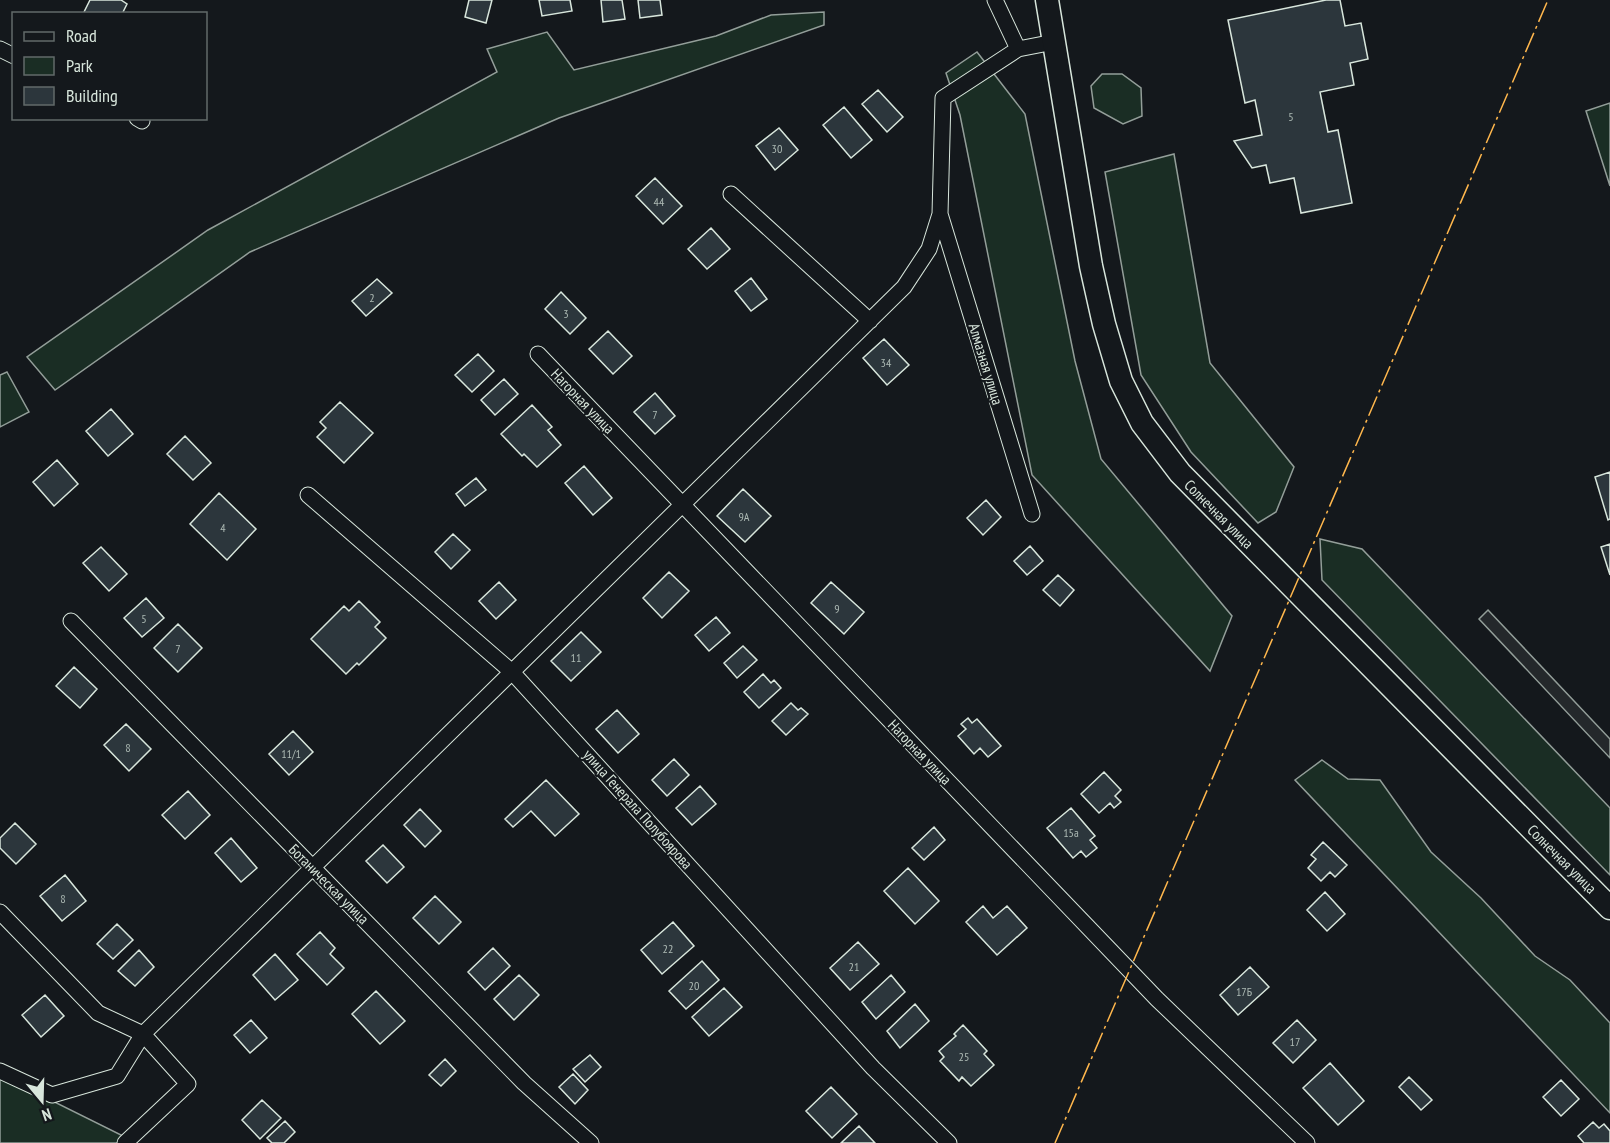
<svg xmlns="http://www.w3.org/2000/svg" width="1610" height="1143" font-family="'PT Sans Narrow',sans-serif">
	<style>
		.green { fill: #1a2d24; stroke: #939e99; stroke-width: 1.5 }
		.parking { fill: #24282b; stroke: #939e99; stroke-width: 1.5 }
		.building { fill: #2c363c; stroke: #d8e6dc; stroke-width: 1.5 }
		.lines { fill: none; stroke-linecap: round; stroke-linejoin: round }
		.street-casing { stroke: #d8e6dc; stroke-width: 17 }
		.secondary-casing { stroke: #d8e6dc; stroke-width: 25 }
		.street { stroke: #14181c; stroke-width: 15 }
		.secondary { stroke: #14181c; stroke-width: 22 }
		.power { stroke: #ffb74d; stroke-width: 1.5; stroke-dasharray: 21 4.5 3 4.5; stroke-linecap: butt }
		.labels { text-anchor: middle; dominant-baseline: central; stroke-width: 4.5; stroke-linejoin: round; paint-order: stroke }
		.number-label { font-size: 12px; fill: #adbab4 }
		.street-label { font-size: 15px; fill: #d8e6dc; stroke: #14181c }
	</style>
	<rect width="100%" height="100%" fill="#14181c"/>
	<path class="green" d="M824,12V25L559,118L250,252L55,390L27,357L208,230L497,72L487,49L547,32L574,70L716,36L771,15Z
		M977,52L1025,114L1075,361L1101,459L1232,616L1210,671L1032,475L960,115L946,73Z
		M1102,74H1122L1141,88L1142,116L1123,124L1094,108L1091,86Z
		M1610,103V186L1586,111Z
		M1174,154L1210,363L1294,467L1276,512L1258,523L1191,452L1141,375L1105,172Z
		M7,372L29,412L0,427V375Z
		M1320,539L1362,549L1610,808V875L1322,580Z
		M1322,760L1348,779L1380,780L1431,852L1481,898L1535,956L1570,980L1610,1023V1113L1295,780Z
		M0,1075L137,1143H0Z"/>
	<path class="parking" d="M1488,610L1610,739V758L1479,619Z"/>
	<path class="building" d="M90,0H121L127,4L122,14H83Z
		M469,0H492L486,23L465,17Z
		M539,0H570L572,11L542,16Z
		M601,0H622L625,19L603,22Z
		M638,0H660L662,15L640,18Z
		M1326,0H1340L1345,26L1361,23L1368,59L1350,63L1354,85L1320,92L1328,132L1338,130L1352,203L1301,213L1294,178L1270,183L1266,165L1252,168L1234,141L1262,135L1255,100L1245,103L1228,20Z
		M878,90L903,117L887,132L862,104Z
		M844,107L872,140L851,158L823,125Z
		M779,128L798,150L775,170L756,146Z
		M655,178L682,206L663,224L636,196Z
		M711,228L730,249L707,269L688,249Z
		M751,278L767,299L751,311L735,291Z
		M377,279L392,293L366,316L352,301Z
		M561,292L586,318L570,334L545,309Z
		M608,331L632,356L613,374L589,349Z
		M884,339L909,365L887,385L863,358Z
		M478,354L494,371L472,392L455,375Z
		M504,379L518,394L495,415L481,400Z
		M655,393L675,416L655,434L634,412Z
		M340,402L373,433L344,463L317,437L326,428L320,422Z
		M532,405L552,427L548,430L561,445L537,467L524,454L522,456L501,434Z
		M111,409L133,434L108,456L86,431Z
		M185,436L211,463L193,480L167,454Z
		M57,460L78,484L54,506L33,482Z
		M584,466L612,498L593,515L565,483Z
		M1610,472V519L1608,520L1595,477Z
		M476,478L486,490L465,506L456,494Z
		M743,489L771,516L745,542L717,516Z
		M219,493L256,529L227,560L190,524Z
		M986,500L1001,517L983,535L967,518Z
		M453,534L470,550L451,569L435,552Z
		M1610,544V575L1601,547Z
		M1030,546L1043,561L1027,575L1014,561Z
		M101,547L127,574L109,591L83,563Z
		M669,572L689,591L662,618L643,598Z
		M1058,575L1074,590L1060,606L1043,590Z
		M499,582L516,600L496,619L479,601Z
		M831,582L864,612L844,634L811,603Z
		M146,598L164,618L142,637L124,618Z
		M359,601L380,622L375,627L386,638L359,665L357,663L346,674L311,639L344,606L349,611Z
		M716,617L730,633L709,651L695,635Z
		M178,624L202,648L178,672L154,648Z
		M581,632L601,652L571,681L551,661Z
		M743,646L757,660L737,678L724,663Z
		M74,667L97,689L80,708L56,686Z
		M763,674L771,683L774,680L781,688L759,708L744,692Z
		M791,703L798,710L801,708L808,714L786,735L772,721Z
		M617,710L639,734L618,753L596,729Z
		M968,718L972,723L977,719L1001,746L988,757L980,748L974,754L958,736L966,729L961,724Z
		M126,724L151,749L129,771L104,745Z
		M293,731L313,752L289,775L269,754Z
		M674,759L689,775L667,796L652,780Z
		M1104,772L1121,790L1115,796L1121,802L1114,808L1110,803L1099,813L1081,794Z
		M546,780L579,814L555,836L531,811L513,827L505,819Z
		M700,786L716,804L692,825L676,808Z
		M188,791L210,815L185,839L162,815Z
		M1071,808L1095,836L1090,840L1097,848L1086,857L1081,851L1073,858L1047,828Z
		M420,809L441,831L425,847L404,825Z
		M15,823L36,844L16,864L0,848V838Z
		M934,827L945,840L924,860L912,848Z
		M231,838L257,868L241,882L215,853Z
		M1323,842L1347,865L1335,877L1330,872L1321,881L1308,868L1316,859L1311,855Z
		M383,845L404,867L387,883L366,861Z
		M908,868L939,901L915,924L884,891Z
		M65,875L86,901L62,921L40,896Z
		M1325,892L1345,914L1327,931L1307,910Z
		M435,896L461,922L439,944L413,918Z
		M983,906L993,918L1007,906L1027,928L997,955L966,922Z
		M673,922L694,946L662,974L641,950Z
		M117,924L133,940L113,959L97,944Z
		M320,932L335,948L330,954L344,968L327,985L297,954Z
		M858,942L879,964L850,990L830,968Z
		M493,948L510,966L485,990L468,972Z
		M139,950L154,967L135,986L118,971Z
		M275,954L298,980L275,1000L253,975Z
		M702,961L719,980L686,1009L669,991Z
		M1250,967L1269,987L1238,1015L1220,995Z
		M519,975L539,995L514,1020L494,999Z
		M891,975L905,992L876,1019L862,1002Z
		M724,988L742,1007L709,1036L692,1017Z
		M376,991L405,1021L380,1044L352,1014Z
		M45,995L64,1016L41,1037L22,1015Z
		M915,1004L929,1021L900,1048L887,1031Z
		M251,1020L267,1038L250,1053L234,1035Z
		M1297,1020L1316,1040L1293,1063L1273,1043Z
		M963,1025L987,1051L984,1054L994,1065L971,1086L962,1077L959,1081L940,1061L944,1057L939,1051L956,1036L954,1034Z
		M590,1055L601,1067L585,1082L573,1069Z
		M445,1059L456,1071L441,1086L429,1075Z
		M1330,1063L1364,1101L1338,1125L1303,1088Z
		M573,1074L588,1090L575,1104L559,1087Z
		M1409,1077L1432,1100L1421,1110L1399,1087Z
		M1561,1080L1579,1099L1561,1116L1543,1097Z
		M831,1087L857,1114L832,1138L806,1111Z
		M262,1100L281,1118L260,1139L242,1120Z
		M285,1121L295,1132L284,1143H272L267,1138Z
		M1593,1122L1599,1128L1604,1124L1610,1131V1143H1584L1578,1136Z
		M859,1126L875,1143H841Z"/>
	<g class="lines">
		<g class="street-casing">
			<path id="street" d="M995,0L1018,49L1054,42
				M0,49L14,56
				M137,118L142,121
				M731,194L870,321
				M940,214L1032,514
				M538,354L1157,999L1307,1143
				M308,495L512,672L873,1068L949,1143
				M71,621L524,1083L591,1143
				M0,912L98,1013L143,1034L117,1076L52,1095L0,1071
				M125,1143L188,1084L143,1034L904,287L929,249L940,214L943,98L1018,49"/>
		</g>
		<g class="secondary-casing">
			<path id="secondary" d="M1047,0L1091,266L1104,324L1121,381L1142,423L1180,473L1610,908"/>
		</g>
		<use href="#street" class="street"/>
		<use href="#secondary" class="secondary"/>
		<path class="power" d="M1055,1143L1548,0"/>
	</g>
	<g class="labels">
		<g class="number-label">
			<text x="1291" y="116">5</text>
			<text x="777" y="148">30</text>
			<text x="659" y="201">44</text>
			<text x="372" y="297">2</text>
			<text x="566" y="313">3</text>
			<text x="886" y="362">34</text>
			<text x="655" y="414">7</text>
			<text x="744" y="516">9А</text>
			<text x="223" y="527">4</text>
			<text x="837" y="608">9</text>
			<text x="144" y="618">5</text>
			<text x="178" y="648">7</text>
			<text x="576" y="657">11</text>
			<text x="128" y="747">8</text>
			<text x="291" y="753">11/1</text>
			<text x="1071" y="832">15а</text>
			<text x="63" y="898">8</text>
			<text x="668" y="948">22</text>
			<text x="854" y="966">21</text>
			<text x="694" y="985">20</text>
			<text x="1244" y="991">17Б</text>
			<text x="1295" y="1041">17</text>
			<text x="964" y="1056">25</text>
		</g>
		<g class="street-label">
			<text transform="translate(986 364) rotate(73)">Алмазная улица</text>
			<text transform="translate(583 401) rotate(46)">Нагорная улица</text>
			<text transform="translate(1219 514) rotate(45)">Солнечная улица</text>
			<text transform="translate(920 752) rotate(46)">Нагорная улица</text>
			<text transform="translate(638 809) rotate(48)">улица Генерала Полубоярова</text>
			<text transform="translate(1562 859) rotate(45)">Солнечная улица</text>
			<text transform="translate(329 884) rotate(45)">Ботаническая улица</text>
		</g>
	</g>
	<rect x="12" y="12" width="195" height="108" fill="#14181c" stroke="#626a69" stroke-width="1.5"/>
	<rect x="24" y="32" width="30" height="9" fill="#14181c" stroke="#626a69" stroke-width="1.5"/>
	<text x="66" y="42" font-size="18" fill="#d8e6dc">Road</text>
	<rect x="24" y="57" width="30" height="18" fill="#1a2d24" stroke="#626a69" stroke-width="1.5"/>
	<text x="66" y="72" font-size="18" fill="#d8e6dc">Park</text>
	<rect x="24" y="87" width="30" height="18" fill="#2c363c" stroke="#626a69" stroke-width="1.5"/>
	<text x="66" y="102" font-size="18" fill="#d8e6dc">Building</text>
	<g transform="translate(42 1101) rotate(161)" stroke="#14181c" stroke-width="4.5" paint-order="stroke">
	<path d="M0-4.5L10 22L0 15L-10 22Z" fill="#d8e6dc"/>
	<text y="-9" font-size="16" font-weight="bold" text-anchor="middle" fill="#d8e6dc">N</text>
	</g>
</svg>
